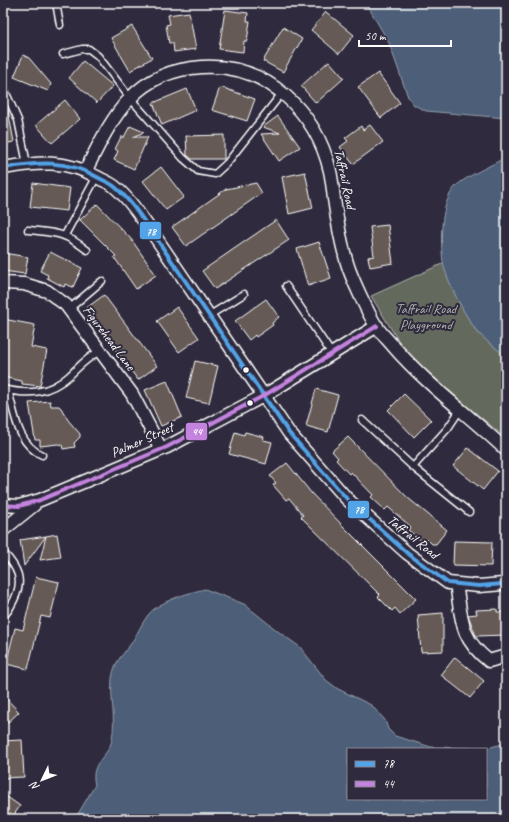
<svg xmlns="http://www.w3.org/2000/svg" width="509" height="822" font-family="Caveat,sans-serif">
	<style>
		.green { fill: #646a5d; stroke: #b2b4ae }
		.water { fill: #4d5f78; stroke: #949fae; fill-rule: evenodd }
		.building { fill: #655a55; stroke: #fff }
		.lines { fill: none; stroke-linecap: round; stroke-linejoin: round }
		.lane-casing { stroke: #fff; stroke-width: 9 }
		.street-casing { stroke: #fff; stroke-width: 15 }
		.lane { stroke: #2f2a3d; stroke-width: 6 }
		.street { stroke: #2f2a3d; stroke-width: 12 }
		.bus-1-casing { stroke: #2f2a3d; stroke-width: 7 }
		.bus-2-casing { stroke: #2f2a3d; stroke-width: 7 }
		.bus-1 { stroke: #53a3e8; stroke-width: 4 }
		.bus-2 { stroke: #c483df; stroke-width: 4 }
		.bus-dot { fill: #fff; stroke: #2f2a3d; stroke-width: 1.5 }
		.labels { text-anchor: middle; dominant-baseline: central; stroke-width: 4; stroke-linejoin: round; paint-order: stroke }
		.street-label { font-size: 14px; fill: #fff; stroke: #2f2a3d }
		.park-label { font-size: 14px; fill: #b2b4ae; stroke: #2f2a3d }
		.line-badge { stroke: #2f2a3d; stroke-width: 1.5 }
		.badge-label { font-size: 11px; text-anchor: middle; font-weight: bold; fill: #fff }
	</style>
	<rect width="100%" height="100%" fill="#2f2a3d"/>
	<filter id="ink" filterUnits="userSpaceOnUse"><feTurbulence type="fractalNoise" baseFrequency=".025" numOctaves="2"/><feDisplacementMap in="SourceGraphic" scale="8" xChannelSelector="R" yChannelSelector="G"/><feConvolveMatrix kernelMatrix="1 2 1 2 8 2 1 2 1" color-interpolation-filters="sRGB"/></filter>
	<g filter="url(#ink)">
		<path class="green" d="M444,263L456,295L476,331L506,356V438L424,371L401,345L371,296Z"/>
		<path class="water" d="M366,3H506V118L426,111L414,105L408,97L389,43Z
			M506,157V356C496,348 484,340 476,330C465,316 446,280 443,262C440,241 440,202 456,186C466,176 493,165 506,157Z
			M205,589L244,604L279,632L300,647L326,680L338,689L371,705L385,720L388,729L395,736L431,747L487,748L506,743V819H75L95,785C89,761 109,758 112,739C116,719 110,698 112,678C115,659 123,656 132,642C138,633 141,624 148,615C159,601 188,593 205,589ZM348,749H486V799H348Z"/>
		<path class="building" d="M225,10L248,13L247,21H250L247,41H244L243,52L219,49Z
			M189,12L196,49L174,52L173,43H169L166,25L170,24L168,15Z
			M326,12L354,35L339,54L311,30Z
			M132,26L152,58L130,71L111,38Z
			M283,27L302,39L283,72L263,61Z
			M23,55L29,58L51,84L48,91L14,77Z
			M83,61L113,86L97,103L69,78Z
			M329,61L344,78L316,103L301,86Z
			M378,73L400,103L381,118L358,87Z
			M220,87L255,99L247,121L212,110Z
			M187,89L196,110L162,125L153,103Z
			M65,100L80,119L52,143L36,125Z
			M3,110H8L14,142L3,144Z
			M278,116L300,147L279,161L261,134L280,133L263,127Z
			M370,125L383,142L353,164L340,147L348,141L345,138L361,126L363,130Z
			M130,126L144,132L133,137H148L134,169L114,160L118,151L115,149L121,137H124Z
			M224,135V159H192L187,155L186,136Z
			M161,167L184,197L166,210L143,181Z
			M305,172L313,208L289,214L282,177Z
			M33,183L70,188L67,211L30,207Z
			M256,183L262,193L186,246L172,227L226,189Z
			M97,204L131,239L156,275L136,289L114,257L116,256L80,220Z
			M276,220L289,240L215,289L202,271Z
			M388,225L393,263L370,267L368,257L374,256L370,227Z
			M319,242L331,278L308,286L297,249Z
			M50,252L82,268L73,287L65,284L64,287L47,278L48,275L40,271Z
			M3,253L28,257L25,274L3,271Z
			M104,295L157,366L138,380L85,309Z
			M266,299L279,317L272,323L273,325L256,337L255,335L249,340L235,321Z
			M177,307L199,338L179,352L157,321Z
			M3,319L35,325L31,347L47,350L40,386L22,384V381L3,377Z
			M195,361L218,366L209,403L186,398Z
			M167,381L182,417L161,426L145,390Z
			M316,389L338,395L328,432L306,426Z
			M404,394L431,420L414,437L388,410Z
			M50,401L51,406H59L61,408L68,420L80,434V437L74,443L75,447L63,449L62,445L58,444L40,446V440H35L29,403Z
			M235,432L244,435L245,432L264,437L263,440L272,442L266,464L229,454Z
			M348,437L408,498L447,530L436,544H432L427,539L424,543L408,530L411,527L388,507L385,510L371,497L373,495L351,472L349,474L336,460L338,458L332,451Z
			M468,448L498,471L483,490L453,466Z
			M287,463L312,494L345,528L416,599L400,614L395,608L392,611L378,597L380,595L301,517L303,515L289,498L286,500L273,485L276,483L270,476Z
			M57,534L61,557L40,560L46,536Z
			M46,536L24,566L20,540Z
			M454,541L492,542L491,566L453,565Z
			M36,577L59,582L50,618L41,616L28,669L6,664L15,628L23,630Z
			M497,609V612H506V635L476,636L468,615L477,614L476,610Z
			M443,613V651L421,652L418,615Z
			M455,657L484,681L470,698L441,675Z
			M3,695L19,712L3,727Z
			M22,740L24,777L3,778V741Z
			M3,794L20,806L11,819H3Z"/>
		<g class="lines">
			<g class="lane-casing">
				<path id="lane" d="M56,3L60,25
					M63,54L82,49H89L98,56L130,98L183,158L198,171L215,174L227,163L282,93
					M6,93L18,120L27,164
					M28,230C56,233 64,232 87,250
					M65,235L97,176
					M286,286L332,354
					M69,309L102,281
					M210,315L244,294
					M3,389C28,395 49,394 69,376C81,365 85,359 100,351
					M8,390C15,414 17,444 42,455
					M362,420L413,467L469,512
					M413,467L448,428L460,410
					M3,552C18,568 24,580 14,600C11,606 8,613 3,616"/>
			</g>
			<g class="street-casing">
				<path id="street" d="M3,168C39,162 66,159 99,178C104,181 111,183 115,187C131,200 142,219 154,235L289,433L347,499L407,553L448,583L479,586L503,584L506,583
					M86,170C113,116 134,71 202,67C267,63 316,112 330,171C332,180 333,190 334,199C337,220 341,243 347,263C351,277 368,313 376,326C381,333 388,340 394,347C427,385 469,415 506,450
					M3,283L24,284L47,291L66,305L132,394L161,449
					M3,505L19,506L40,500L167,447L265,395L377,326
					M3,530L34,505
					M456,584C462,618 459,638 489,661L506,656"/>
			</g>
			<use href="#lane" class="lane"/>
			<use href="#street" class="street"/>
			<g class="bus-1-casing">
				<path id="bus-1" d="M3,168C39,162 66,159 99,178C104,181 111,183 115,187C131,200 142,219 154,235L289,433L347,499L407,553L448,583L479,586L503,584L506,583"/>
			</g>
			<g class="bus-2-casing">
				<path id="bus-2" d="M3,505L19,506L40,500L167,447L265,395L377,326"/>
			</g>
			<use href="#bus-1" class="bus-1"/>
			<use href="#bus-2" class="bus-2"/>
		</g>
	</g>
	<g class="bus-dot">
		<circle cx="246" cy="370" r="3.5"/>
		<circle cx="250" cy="403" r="3.5"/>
	</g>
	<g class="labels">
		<g class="street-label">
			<text transform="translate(345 179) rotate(78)">Taffrail Road</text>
			<text transform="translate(109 338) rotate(53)">Figurehead Lane</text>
			<text transform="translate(142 440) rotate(-24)">Palmer Street</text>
			<text transform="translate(413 537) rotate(39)">Taffrail Road</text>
		</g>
		<g class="park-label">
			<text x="426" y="308">Taffrail Road<tspan x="426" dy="16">Playground</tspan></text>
		</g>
	</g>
	<g class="line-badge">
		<rect x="139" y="221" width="23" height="19" rx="4" fill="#53a3e8"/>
		<rect x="185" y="422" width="23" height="19" rx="4" fill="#c483df"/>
		<rect x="347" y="500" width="23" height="19" rx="4" fill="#53a3e8"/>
	</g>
	<g class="badge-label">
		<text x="151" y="235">78</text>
		<text x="197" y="435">44</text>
		<text x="359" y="513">78</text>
	</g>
	<rect width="509" height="822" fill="none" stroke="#2f2a3d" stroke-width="16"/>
	<rect x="8" y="8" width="493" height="806" fill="none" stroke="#fff" stroke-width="1.5" filter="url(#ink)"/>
	<rect x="347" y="748" width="140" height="52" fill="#2f2a3d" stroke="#827f8b"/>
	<rect x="355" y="761" width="20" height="6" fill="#53a3e8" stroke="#827f8b"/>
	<text x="383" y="768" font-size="12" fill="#ffffff">78</text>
	<rect x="355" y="781" width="20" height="6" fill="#c483df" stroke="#827f8b"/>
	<text x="383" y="788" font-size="12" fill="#ffffff">44</text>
	<g transform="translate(42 780) rotate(227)" stroke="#2f2a3d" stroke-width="3" paint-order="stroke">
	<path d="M0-3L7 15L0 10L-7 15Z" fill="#ffffff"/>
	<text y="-6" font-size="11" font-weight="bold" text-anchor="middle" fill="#ffffff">N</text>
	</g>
	<path d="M359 40v6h92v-6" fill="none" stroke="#ffffff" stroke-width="2"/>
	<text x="365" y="40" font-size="12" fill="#ffffff" stroke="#2f2a3d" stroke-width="3" paint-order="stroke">50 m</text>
</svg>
